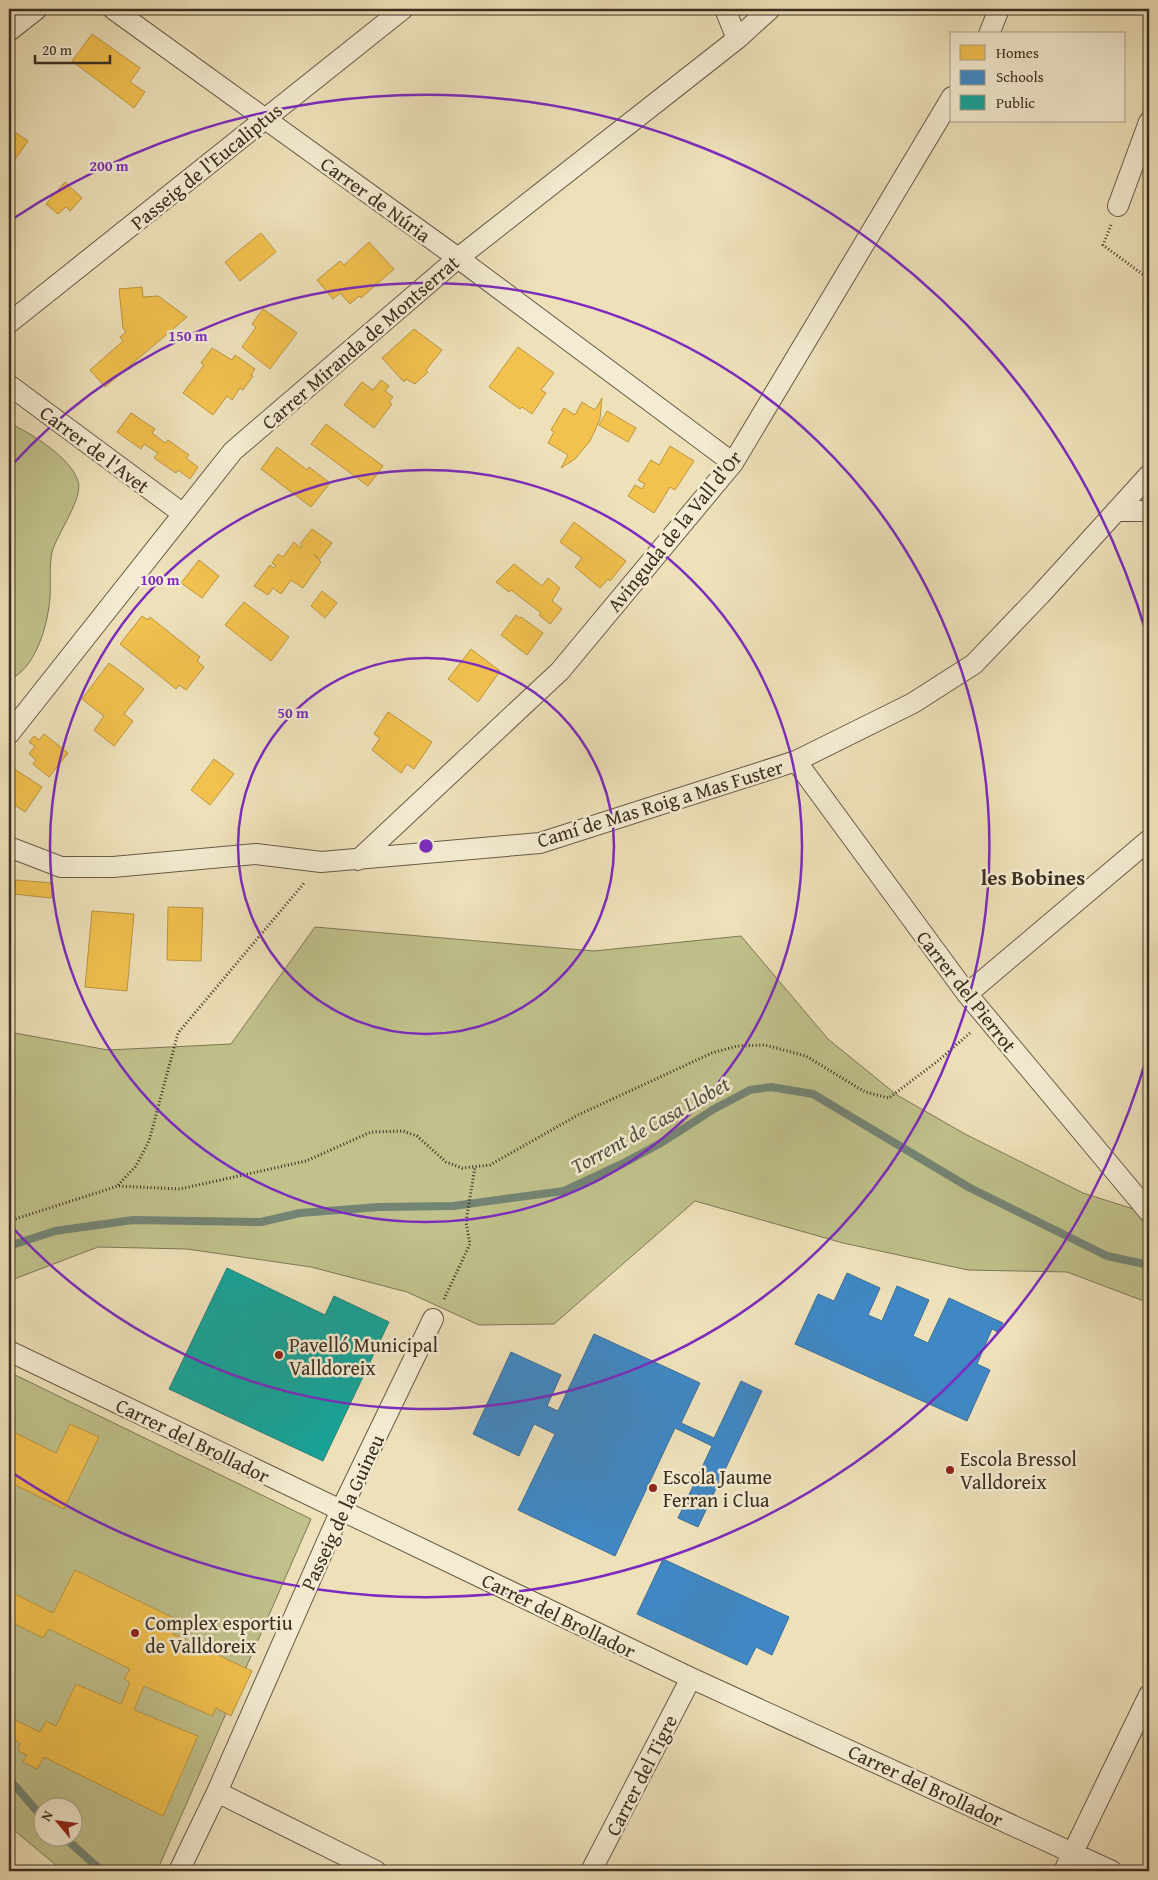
<svg xmlns="http://www.w3.org/2000/svg" width="1158" height="1880" font-family="'Gentium Book Plus',serif">
	<style>
		.green { fill: #c0c18b; stroke: #7d7856; fill-rule: evenodd }
		.homes { fill: #f2c14e; stroke: #bb9540 }
		.schools { fill: #3f88c5; stroke: #3e6d94 }
		.public { fill: #17a398; stroke: #228074 }
		.lines { fill: none; stroke-linecap: round; stroke-linejoin: round }
		.stream { stroke: #748474; stroke-width: 8 }
		.minor-casing { stroke: #675b47; stroke-width: 22 }
		.path { stroke: #3a2e21; stroke-width: 3; stroke-dasharray: 1 2.5; stroke-linecap: butt }
		.minor { stroke: #f4ecd2; stroke-width: 20 }
		.ring { fill: none; stroke: #7b2cbf; stroke-width: 2.5 }
		.poi-dot { fill: #8f2418; stroke: #f4ecd2; stroke-width: 2 }
		.labels { text-anchor: middle; dominant-baseline: central; stroke-width: 5; stroke-linejoin: round; paint-order: stroke }
		.street-label { font-size: 20px; fill: #3a2e21; stroke: #f4ecd2 }
		.poi-label { font-size: 20px; fill: #3a2e21; stroke: #f4ecd2; text-anchor: start }
		.neighbourhood-label { font-size: 21px; font-weight: bold; fill: #3a2e21; stroke: #f4ecd2 }
		.water-label { font-size: 21px; font-style: italic; fill: #525244; stroke: #f4ecd2 }
		.centre { fill: #7b2cbf; stroke: #f4ecd2; stroke-width: 2.5 }
		.ring-label { font-size: 15px; text-anchor: middle; font-weight: bold; fill: #7b2cbf; stroke: #f4ecd2; stroke-width: 5; stroke-linejoin: round; paint-order: stroke }
	</style>
	<rect width="100%" height="100%" fill="#eee1ba"/>
	<filter id="stains"><feTurbulence type="fractalNoise" baseFrequency=".004" numOctaves="4"/><feColorMatrix values="0 0 0 0 .2 0 0 0 0 .09 0 0 0 0 .02 0 0 0 .5 -.17"/></filter>
	<radialGradient id="worn" r=".72"><stop offset=".6" stop-color="#630" stop-opacity="0"/><stop offset="1" stop-color="#630" stop-opacity=".3"/></radialGradient>
	<path class="green" d="M9,423C31,433 70,457 78,481C84,497 57,534 52,552C49,567 51,582 50,597C48,625 36,668 9,680Z
		M315,927L594,951L741,936L828,1039L897,1095L965,1134L1083,1193L1149,1214V1303L1067,1272L968,1270L843,1243L695,1201L554,1324L479,1325L407,1292L311,1267L187,1249L98,1247L9,1281V1032L108,1050L231,1044Z
		M9,1372L311,1519L157,1871H63L9,1826ZM42,1808H72V1838H42Z"/>
	<path class="homes" d="M92,34L140,68L130,82L145,92L134,108L72,61Z
		M9,128L28,141L9,168Z
		M65,182L82,198L70,211L66,207L58,214L46,204Z
		M261,233L276,252L240,281L225,262Z
		M369,242L394,269L361,298L359,296L350,304L340,293L333,299L317,280L340,261L344,265Z
		M142,287L143,297L158,296L187,317L105,387L90,370L123,341L120,337L126,332L123,328L119,289Z
		M263,309L297,333L270,369L242,347L256,327L252,324Z
		M414,329L442,350L426,370L428,372L415,384L406,379L404,382L382,358Z
		M518,347L554,373L541,390L546,393L532,414L522,407L520,409L489,387Z
		M212,348L232,360L235,355L255,369L251,375L253,376L243,390L240,388L232,400L227,396L213,415L183,393L204,365L201,363Z
		M381,380L389,386L385,391L393,397L389,402L392,404L374,428L344,405L362,382L373,390Z
		M602,398L600,419L590,441L575,459L561,468L568,455L548,443L554,432L551,430L564,408L575,415L582,402L595,410Z
		M607,411L636,428L628,442L599,425Z
		M131,413L155,429L152,433L165,443L168,440L189,455L186,458L198,467L190,479L178,470L176,473L154,458L158,453L144,444L141,449L117,432Z
		M326,424L383,466L368,486L311,444Z
		M670,446L694,461L675,490L670,487L654,513L628,496L635,485L642,489L645,484L638,480L651,460L659,465Z
		M277,447L307,470L309,467L330,483L311,507L261,469Z
		M574,522L626,561L610,581L608,579L600,588L575,567L582,558L560,542Z
		M312,529L332,543L320,559L313,554L321,562L303,588L291,580L281,594L273,588L268,595L254,586L270,565L274,568L276,566L272,563L278,554L283,557L294,542L301,548L302,546L300,544Z
		M199,560L219,576L202,598L181,583Z
		M514,564L542,586L548,578L560,588L552,601L562,609L550,624L539,615L541,613L511,590L509,592L496,582Z
		M322,591L337,603L325,618L311,606Z
		M244,602L289,637L271,661L225,625Z
		M516,615L520,618L521,617L543,633L527,655L501,635Z
		M142,616L148,620L150,617L200,657L197,661L204,667L186,690L179,685L176,689L120,644Z
		M471,649L500,671L478,702L448,679Z
		M109,663L144,689L124,714L133,721L114,746L94,730L104,716L82,699Z
		M388,712L432,742L414,769L407,764L401,773L372,750L380,738L374,734Z
		M44,734L68,753L49,777L33,764L36,760L29,754L35,746L29,742L34,736L39,740Z
		M214,759L234,774L210,805L191,790Z
		M13,768L42,787L25,812L9,801V774Z
		M16,880L53,883L51,898L14,894Z
		M168,907L203,908L201,961L167,960Z
		M92,911L134,914L127,991L85,987Z
		M70,1424L99,1437L64,1509L9,1482V1430L56,1453Z
		M75,1570L180,1621L173,1634L252,1671L231,1716L216,1708L212,1716L144,1686L134,1710L198,1736L163,1816L44,1757L37,1769L23,1762L27,1755L18,1751L20,1743L9,1737V1732L15,1720L40,1732L46,1721L56,1726L76,1684L121,1704L130,1682L124,1679L130,1669L49,1629L43,1638L9,1621V1591L53,1613Z"/>
	<path class="schools" d="M847,1273L880,1288L868,1315L882,1321L897,1286L929,1300L913,1336L928,1343L949,1298L1003,1323L998,1332L992,1329L977,1364L990,1370L967,1421L795,1344L818,1294L834,1301Z
		M594,1334L700,1383L681,1423L714,1438L741,1381L762,1391L698,1527L678,1518L712,1446L675,1428L615,1556L518,1510L555,1434L534,1424L519,1456L473,1434L511,1352L561,1375L547,1406L558,1411Z
		M663,1559L789,1617L772,1655L756,1647L747,1665L637,1614Z"/>
	<path class="public" d="M227,1268L325,1315L334,1296L389,1322L323,1461L169,1389Z"/>
	<g class="lines">
		<path class="stream" d="M9,1246L55,1231L133,1220L261,1222L300,1213L379,1207L453,1206L564,1191L622,1164L661,1143L714,1109L750,1090L771,1087L813,1094L970,1188L1107,1256L1149,1265
			M9,1779L42,1817
			M65,1838L102,1871"/>
		<g class="minor-casing">
			<path id="minor" d="M113,9L458,258L733,463
				M725,9L737,39
				M9,31L37,9
				M989,34L999,9
				M1118,206L1149,122
				M9,323L403,9
				M9,385L182,513
				M1116,511H1149
				M9,734L233,451L458,258L737,39L770,9
				M796,761L967,994L1149,1212
				M9,847L61,867H113L256,854L321,862L540,843L796,761L913,703L974,664L1040,595L1149,475
				M358,860L560,671L733,463L952,97
				M967,994L1149,840
				M9,1351L691,1678L1112,1871
				M217,1792L376,1871
				M179,1871L217,1792L341,1510L433,1319
				M591,1871L691,1678
				M1064,1871L1149,1695"/>
		</g>
		<path class="path" d="M1111,225L1103,245L1149,279
			M118,1185L136,1166L149,1141L178,1033L305,882
			M9,1221L118,1186L180,1189L306,1161L371,1132L403,1131L417,1136L446,1162L462,1168L490,1165L578,1115L712,1053L737,1046L765,1045L806,1056L865,1092L889,1098L939,1060L970,1033
			M444,1299L470,1244L466,1222L475,1167"/>
		<use href="#minor" class="minor"/>
	</g>
	<g class="ring">
		<circle cx="426" cy="846" r="188"/>
		<circle cx="426" cy="846" r="376"/>
		<path d="M11 466A563 563 0 1 1 11 1226"/>
		<path d="M1148 1053A751 751 0 0 1 11 1472M11 220A751 751 0 0 1 1148 639"/>
	</g>
	<g class="poi-dot">
		<circle cx="279" cy="1355" r="5"/>
		<circle cx="950" cy="1470" r="5"/>
		<circle cx="653" cy="1488" r="5"/>
		<circle cx="135" cy="1633" r="5"/>
	</g>
	<g class="labels">
		<g class="street-label">
			<text transform="translate(206 166) rotate(-39)">Passeig de l'Eucaliptus</text>
			<text transform="translate(376 199) rotate(36)">Carrer de Núria</text>
			<text transform="translate(360 342) rotate(-41)">Carrer Miranda de Montserrat</text>
			<text transform="translate(95 449) rotate(37)">Carrer de l'Avet</text>
			<text transform="translate(674 531) rotate(-51)">Avinguda de la Vall d'Or</text>
			<text transform="translate(660 803) rotate(-17)">Camí de Mas Roig a Mas Fuster</text>
			<text transform="translate(967 991) rotate(52)">Carrer del Pierrot</text>
			<text transform="translate(193 1440) rotate(26)">Carrer del Brollador</text>
			<text transform="translate(342 1512) rotate(-65)">Passeig de la Guineu</text>
			<text transform="translate(559 1615) rotate(26)">Carrer del Brollador</text>
			<text transform="translate(641 1775) rotate(-63)">Carrer del Tigre</text>
			<text transform="translate(926 1785) rotate(25)">Carrer del Brollador</text>
		</g>
		<g class="poi-label">
			<text x="289" y="1344">Pavelló Municipal<tspan x="289" dy="23">Valldoreix</tspan></text>
			<text x="960" y="1458">Escola Bressol<tspan x="960" dy="23">Valldoreix</tspan></text>
			<text x="663" y="1476">Escola Jaume<tspan x="663" dy="23">Ferran i Clua</tspan></text>
			<text x="145" y="1622">Complex esportiu<tspan x="145" dy="23">de Valldoreix</tspan></text>
		</g>
		<g class="neighbourhood-label">
			<text x="1033" y="877">les Bobines</text>
		</g>
		<g class="water-label">
			<text transform="translate(650 1125) rotate(-29)">Torrent de Casa Llobet</text>
		</g>
	</g>
	<circle cx="426" cy="846" r="8" class="centre"/>
	<g class="ring-label">
		<text x="109" y="171">200 m</text>
		<text x="188" y="341">150 m</text>
		<text x="160" y="585">100 m</text>
		<text x="293" y="718">50 m</text>
	</g>
	<rect width="1158" height="1880" fill="none" stroke="#eee1ba" stroke-width="30"/>
	<rect x="10" y="10" width="1138" height="1860" fill="none" stroke="#3a2e21" stroke-width="2.5"/>
	<rect x="15" y="15" width="1128" height="1850" fill="none" stroke="#3a2e21"/>
	<rect x="950" y="32" width="175" height="90" fill="#f4ecd2" stroke="#aaa08b"/>
	<rect x="960" y="45" width="25" height="15" fill="#f2c14e" stroke="#aaa08b"/>
	<text x="996" y="58" font-size="15" fill="#3a2e21">Homes</text>
	<rect x="960" y="70" width="25" height="15" fill="#3f88c5" stroke="#aaa08b"/>
	<text x="996" y="82" font-size="15" fill="#3a2e21">Schools</text>
	<rect x="960" y="95" width="25" height="15" fill="#17a398" stroke="#aaa08b"/>
	<text x="996" y="108" font-size="15" fill="#3a2e21">Public</text>
	<g transform="translate(58 1822) rotate(299)"><circle r="24" fill="#f4ecd2" stroke="#aaa08b"/>
	<path d="M0-4L9 19L0 12L-9 19Z" fill="#8f2418"/>
	<text y="-8" font-size="14" font-weight="bold" text-anchor="middle" fill="#3a2e21">N</text>
	</g>
	<path d="M35 55v8h75v-8" fill="none" stroke="#3a2e21" stroke-width="2.5"/>
	<text x="42" y="55" font-size="15" fill="#3a2e21" stroke="#f4ecd2" stroke-width="4" paint-order="stroke">20 m</text>
	<rect width="100%" height="100%" filter="url(#stains)"/>
	<rect width="100%" height="100%" fill="url(#worn)"/>
</svg>
